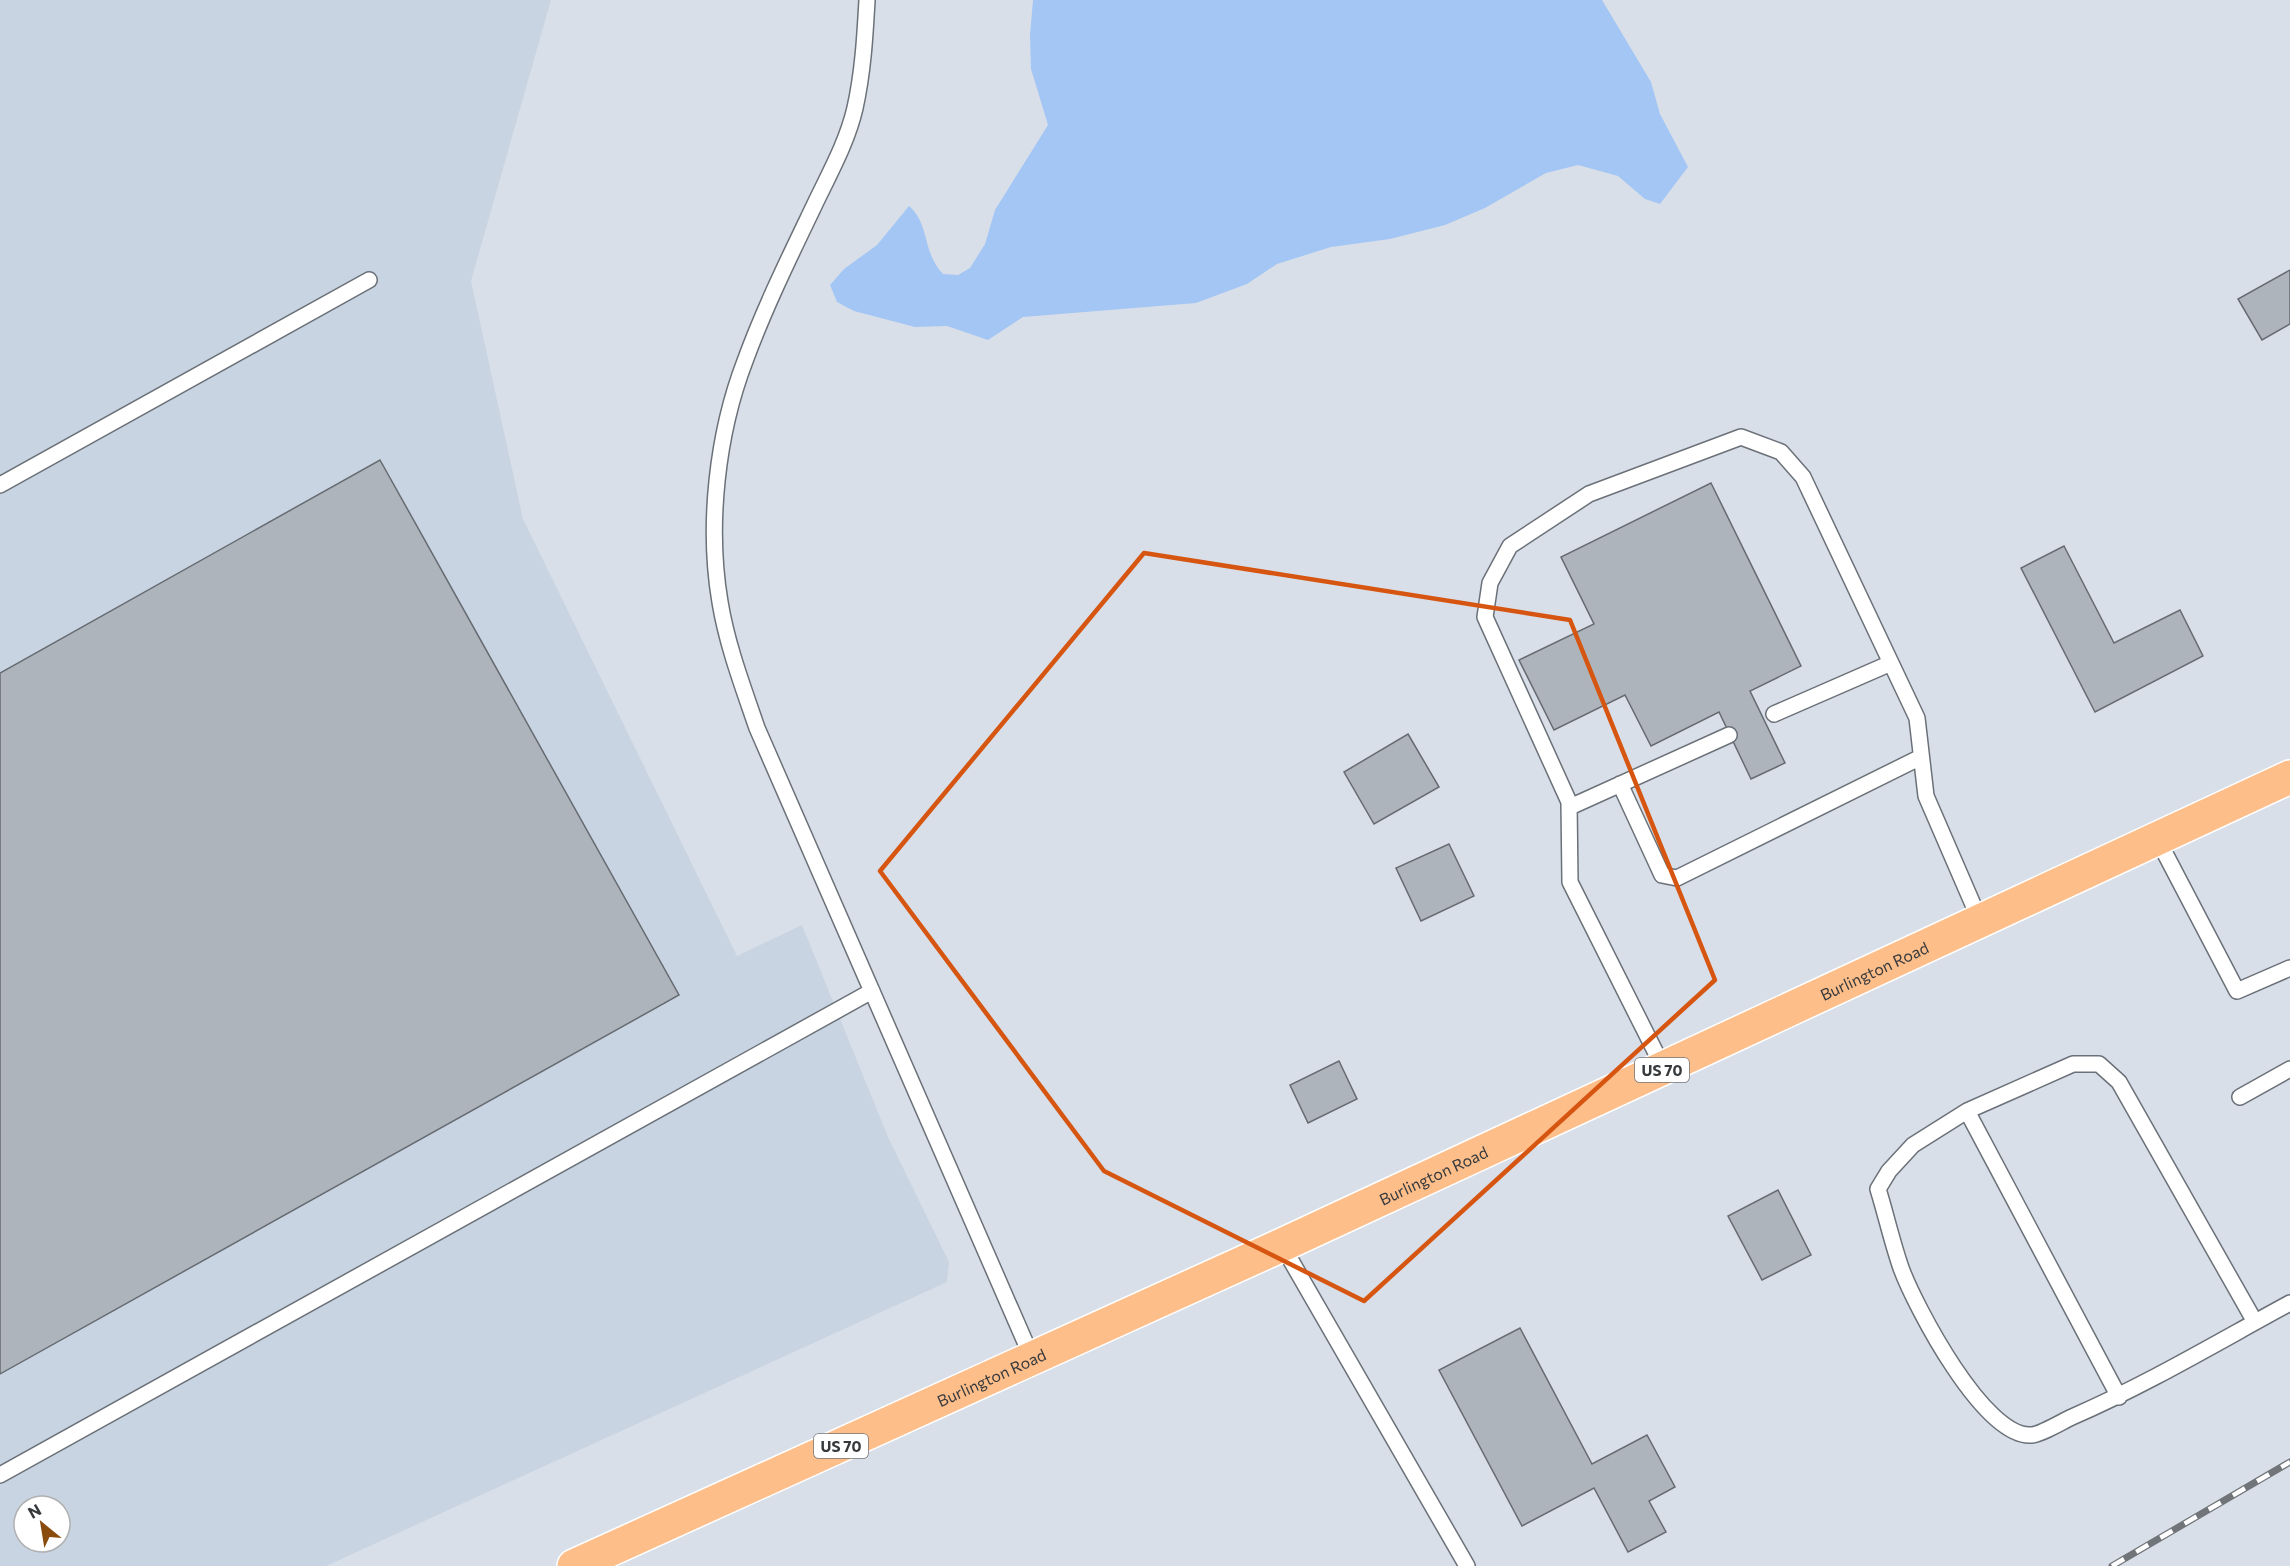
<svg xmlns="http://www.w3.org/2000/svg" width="2290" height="1566" font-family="Commissioner,sans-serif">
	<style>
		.built { fill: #c9d4e2; fill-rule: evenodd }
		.water { fill: #a3c6f5 }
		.building { fill: #aeb4bb; stroke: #666b72; stroke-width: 1.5 }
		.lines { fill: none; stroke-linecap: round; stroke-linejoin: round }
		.service-casing { stroke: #6b7178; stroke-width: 18 }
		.trunk-casing { stroke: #fff; stroke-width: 36 }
		.service { stroke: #fff; stroke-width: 15 }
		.trunk { stroke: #febe8a; stroke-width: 33 }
		.rail-casing { stroke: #71757a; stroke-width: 7 }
		.rail { stroke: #fff; stroke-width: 4.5; stroke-dasharray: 14; stroke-linecap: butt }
		.marked { fill: none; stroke: #d65611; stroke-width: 4.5; stroke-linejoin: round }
		.labels { text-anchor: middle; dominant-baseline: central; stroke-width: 6; stroke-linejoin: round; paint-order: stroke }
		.shield { fill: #fff; stroke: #737577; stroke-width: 1.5 }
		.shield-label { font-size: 15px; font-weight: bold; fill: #373a3d }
		.street-label { font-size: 16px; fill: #373a3d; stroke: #fff }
	</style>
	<rect width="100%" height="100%" fill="#d9dfe8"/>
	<path class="built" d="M0,0H551L471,281L523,519L737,956L802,925L888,1137L949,1262L947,1282L326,1566H0ZM24,1506H60V1542H24Z"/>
	<path class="water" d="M1033,0H1602L1651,82L1660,114L1688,167L1660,204L1645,199L1618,176L1578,165L1546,173L1485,208L1445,225L1390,239L1331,247L1277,264L1247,284L1196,303L1023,317L988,340L947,326L915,327L854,311L837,302L830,285L844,269L877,245L909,206C930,224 922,252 943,274L958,275L970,268L985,244L995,210L1048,125L1031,69L1030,35Z"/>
	<path class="building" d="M2290,270V324L2262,340L2238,299Z
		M380,460L679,995L0,1374V673Z
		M1711,483L1801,666L1750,691L1785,763L1751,779L1719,712L1651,746L1625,695L1554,730L1519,660L1594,624L1561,557Z
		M2064,546L2114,643L2180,610L2203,656L2095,712L2021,568Z
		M1408,734L1439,787L1374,824L1344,772Z
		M1449,844L1474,896L1421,921L1396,868Z
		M1339,1061L1357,1099L1308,1123L1290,1085Z
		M1778,1190L1811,1255L1762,1280L1728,1216Z
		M1520,1328L1592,1464L1647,1435L1675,1487L1649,1501L1666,1532L1628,1552L1594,1488L1522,1526L1439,1370Z"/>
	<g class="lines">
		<g class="service-casing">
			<path id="service" d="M867,0C865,36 863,72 855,108C847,143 828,176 813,208C789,258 764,309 745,361C717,434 707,525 720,602C727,645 743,687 757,728L1033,1360
				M0,485L369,280
				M1774,714L1891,663
				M1620,784L1662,875L1677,878L1921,757
				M1570,807L1729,735
				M2158,840L2237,991L2290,968
				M1664,1069L1570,882L1569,802L1485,617L1490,583L1510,546L1589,494L1741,437L1781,452L1803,477L1917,718L1926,796L1981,923
				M2240,1097L2290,1069
				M1967,1111L2119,1397
				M1282,1245L1467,1566
				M2255,1322L2119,1082L2099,1064H2073L1967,1111L1913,1145L1889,1171L1878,1189C1886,1215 1892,1242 1901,1268C1915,1306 1984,1438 2031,1435C2040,1435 2063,1421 2072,1417C2148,1384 2218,1342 2290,1303
				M0,1475L872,991"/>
		</g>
		<g class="trunk-casing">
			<g id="trunk">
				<path id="s1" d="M574,1566L1282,1245L2290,777"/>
			</g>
		</g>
		<use href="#service" class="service"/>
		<use href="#trunk" class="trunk"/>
		<g class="rail-casing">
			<path id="rail" d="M2112,1566L2290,1462"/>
		</g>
		<use href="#rail" class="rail"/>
	</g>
	<path class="marked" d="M1144,553L1570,620L1715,980L1364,1301L1104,1171L880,871Z"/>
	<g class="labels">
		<g class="shield">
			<rect x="1635" y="1058" width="54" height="24" rx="4.5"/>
			<rect x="814" y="1434" width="54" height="24" rx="4.5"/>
		</g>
		<g class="shield-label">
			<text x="1662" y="1070">US 70</text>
			<text x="841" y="1446">US 70</text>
		</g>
		<g class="street-label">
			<text stroke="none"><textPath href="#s1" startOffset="1430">Burlington Road</textPath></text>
			<text stroke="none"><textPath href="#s1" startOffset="944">Burlington Road</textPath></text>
			<text stroke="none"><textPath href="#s1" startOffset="458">Burlington Road</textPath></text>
		</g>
	</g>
	<g transform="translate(42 1524) rotate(330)"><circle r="28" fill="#ffffff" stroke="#afb0b1" stroke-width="1.5"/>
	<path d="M0-4.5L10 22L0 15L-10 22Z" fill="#894c0c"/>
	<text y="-9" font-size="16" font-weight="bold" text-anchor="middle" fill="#373a3d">N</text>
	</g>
</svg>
